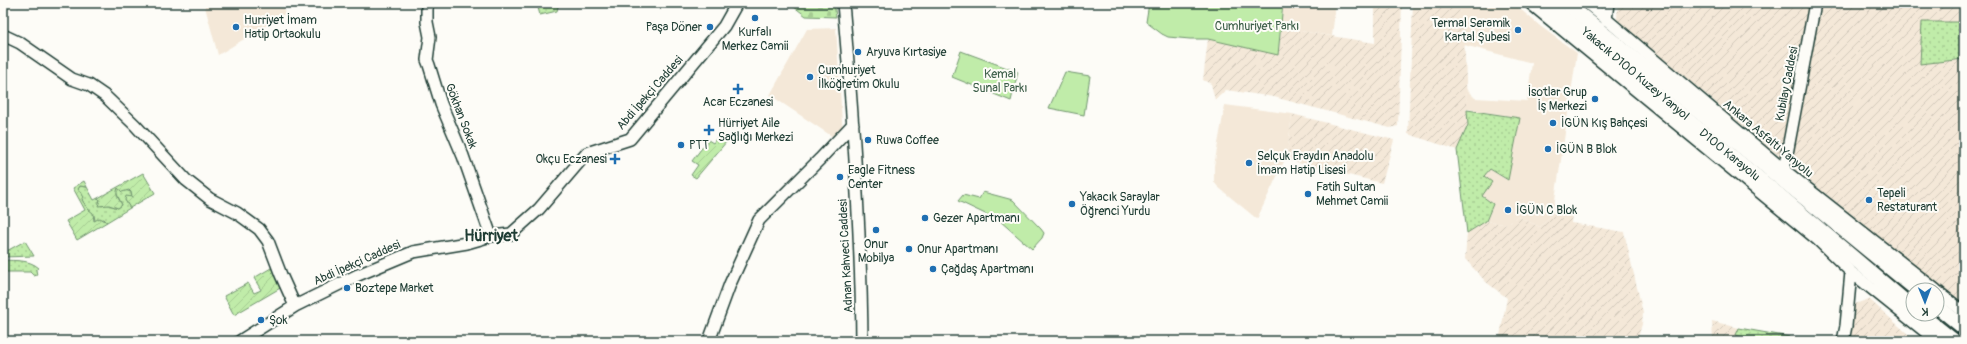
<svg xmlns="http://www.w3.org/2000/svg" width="1967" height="344" font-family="Pangolin,sans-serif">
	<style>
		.built { fill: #f4e8d8 }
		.industrial { fill: url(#industrial-furrows) }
		.grass { fill: url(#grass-dots); stroke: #70946e }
		.cemetery { fill: url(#cemetery-stones); stroke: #70946e }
		.park { fill: #c0eca9; stroke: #70946e }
		.garden { fill: url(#garden-furrows); stroke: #70946e }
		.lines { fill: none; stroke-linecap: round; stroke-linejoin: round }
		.secondary-casing { stroke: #1f3d34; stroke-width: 14 }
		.highway-casing { stroke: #1f3d34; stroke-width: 17 }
		.secondary { stroke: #fdfcf7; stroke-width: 11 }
		.highway { stroke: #fdfcf7; stroke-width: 14 }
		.poi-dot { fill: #1f6fb2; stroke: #fdfcf7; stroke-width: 1.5 }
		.labels { text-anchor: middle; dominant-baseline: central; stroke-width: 4; stroke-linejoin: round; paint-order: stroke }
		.poi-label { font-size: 12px; fill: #1f3d34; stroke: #fdfcf7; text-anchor: start }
		.park-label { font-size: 12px; fill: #3f604b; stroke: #fdfcf7 }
		.street-label { font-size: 12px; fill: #1f3d34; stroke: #fdfcf7 }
		.district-label { font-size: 16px; font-weight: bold; fill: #1f3d34; stroke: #fdfcf7 }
	</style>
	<defs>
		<pattern id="industrial-furrows" width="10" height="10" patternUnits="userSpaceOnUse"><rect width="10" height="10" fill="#f4e8d8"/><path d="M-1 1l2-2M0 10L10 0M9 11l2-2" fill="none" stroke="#d1c8ba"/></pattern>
		<pattern id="grass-dots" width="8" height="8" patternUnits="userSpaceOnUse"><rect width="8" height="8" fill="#c0eca9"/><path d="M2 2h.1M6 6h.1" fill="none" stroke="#a5cb92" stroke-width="1.8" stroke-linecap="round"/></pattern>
		<pattern id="cemetery-stones" width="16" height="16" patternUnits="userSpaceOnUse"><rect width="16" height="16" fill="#c0eca9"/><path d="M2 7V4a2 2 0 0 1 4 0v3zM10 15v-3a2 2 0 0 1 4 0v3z" fill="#a5cb92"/></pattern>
		<pattern id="garden-furrows" width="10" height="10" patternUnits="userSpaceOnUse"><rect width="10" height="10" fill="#c0eca9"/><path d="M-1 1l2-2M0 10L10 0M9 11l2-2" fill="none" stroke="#a5cb92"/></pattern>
	</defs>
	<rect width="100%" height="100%" fill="#fdfcf7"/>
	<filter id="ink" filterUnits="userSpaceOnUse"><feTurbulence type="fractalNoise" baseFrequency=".025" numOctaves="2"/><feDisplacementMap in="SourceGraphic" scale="8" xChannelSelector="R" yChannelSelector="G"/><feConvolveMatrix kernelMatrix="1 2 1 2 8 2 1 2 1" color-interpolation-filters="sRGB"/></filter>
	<g filter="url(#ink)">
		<path class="built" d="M204,3H283L285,14L218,55Z
			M1283,3H1336L1332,36L1281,28Z
			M1455,3H1513L1540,26L1577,53L1553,213L1540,227L1517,216L1508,225L1486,221L1493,204L1482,196L1484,176L1490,169L1507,180L1519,118L1467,109L1466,89L1475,98L1527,101L1532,63L1464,45L1459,8Z
			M836,28L843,138L836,139L770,95L807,29Z
			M1225,105L1292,114L1287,155L1257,219L1218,187L1214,182V166Z"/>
		<path class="industrial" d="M1375,3H1402L1398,126L1390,128L1274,97L1226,90L1215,100L1211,84L1203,80L1208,39L1278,55L1281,28L1375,43Z
			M1413,3H1455L1459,8L1464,35L1468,125L1457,150L1408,134Z
			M1618,3H1964V22H1922L1920,63L1964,59V308L1926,274L1792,167L1617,20Z
			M1292,114L1394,140L1382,183L1285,160L1287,155Z
			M1553,213L1572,215L1571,223L1624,232L1643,313L1642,324L1637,341H1499L1507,298L1486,282L1465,259L1467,233L1486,221L1508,225L1517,216L1540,227Z
			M1869,299L1909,335V341H1847L1852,305Z
			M1712,321L1739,328L1737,335L1757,341H1713Z"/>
		<path class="grass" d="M559,3L557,11L540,15L537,4Z
			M1922,22H1964V59L1920,64Z
			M1467,110L1520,118L1508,180L1490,169L1484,176L1492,182L1482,196L1493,204L1486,221L1467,233L1457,150L1468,125Z
			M80,186L87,187L94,200L98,198L100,199L99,202L118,208L122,205L116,192L118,188L131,192L132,197L125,200L130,208L107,222L104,219L95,221L94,215L88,209L82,200V194L78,189Z
			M25,241L34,256L3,257V253Z
			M3,260C15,261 29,259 39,268L36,270L37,275L34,276L30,272H3Z
			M1739,328L1790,337L1791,341H1757L1736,335Z"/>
		<path class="cemetery" d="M789,3H834L836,17L806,16Z"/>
		<path class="park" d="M1149,3H1283L1278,55L1208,39H1190L1168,37L1162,34L1146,22Z
			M961,51L1018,72L1011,101L952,77Z
			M1065,72L1090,76L1084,115L1049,108Z
			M983,192L1013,200L1041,229L1044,233L1042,238L1032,249L1000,221L958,201L963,195L979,199Z"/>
		<path class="garden" d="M719,135L727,141L696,178L691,175L698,165L692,161L708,140L713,143Z
			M143,173L155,193L130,208L125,200L126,196L132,197L131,192L129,190L122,192L118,188C115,195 119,199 122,205L118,208L109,205L98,206L100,200L98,198Z
			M84,181L87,187L80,186L78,189L84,197L82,200L88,209L93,213L94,221L100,218L107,222L77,240L66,221L85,210L73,188Z
			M271,268L274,269L282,287L234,315L224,296L248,283L254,293L261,290L254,278Z"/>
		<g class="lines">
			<g class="secondary-casing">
				<path id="secondary" d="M427,3V22L430,37L427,60L429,65L441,104L463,156L491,236
					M843,3C853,115 861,228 862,341
					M1530,3L1818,240L1851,272L1937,341
					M1587,3L1784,170L1936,290
					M1606,20L1608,3
					M3,35L20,43L72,79L89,85L105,96L135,125L186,180L210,199L237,213L259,229L268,241L281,275L295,306
					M1784,170L1815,3
					M1937,291L1964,312
					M240,341L295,306L358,275L413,252L467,243L491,236L511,234L539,209L587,153L630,139L724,26L737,3
					M709,341L730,284L759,220L820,159L853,124
					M1843,341L1846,326L1851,272"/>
			</g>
			<g class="highway-casing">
				<g id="highway">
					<path id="s1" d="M1545,3L1779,195L1913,308"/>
					<path d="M1566,3L1917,290"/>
					<path d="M1937,306L1964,328"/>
					<path d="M1920,314L1954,341"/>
				</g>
			</g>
			<use href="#secondary" class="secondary"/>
			<use href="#highway" class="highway"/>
		</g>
	</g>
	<g class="poi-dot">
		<circle cx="755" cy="18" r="4"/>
		<circle cx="236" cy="27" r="4"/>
		<circle cx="710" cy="27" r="4"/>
		<circle cx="1518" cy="30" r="4"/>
		<circle cx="858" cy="52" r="4"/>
		<circle cx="810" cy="77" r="4"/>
		<path d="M736 83h4v4h4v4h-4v4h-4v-4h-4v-4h4z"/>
		<circle cx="1595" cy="99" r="4"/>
		<circle cx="1553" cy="123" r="4"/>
		<path d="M707 124h4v4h4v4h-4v4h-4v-4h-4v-4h4z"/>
		<circle cx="868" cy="140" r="4"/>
		<circle cx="681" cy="145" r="4"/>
		<circle cx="1548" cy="149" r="4"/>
		<path d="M613 153h4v4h4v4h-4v4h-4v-4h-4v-4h4z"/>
		<circle cx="1249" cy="163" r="4"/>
		<circle cx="840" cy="177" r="4"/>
		<circle cx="1308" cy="194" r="4"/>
		<circle cx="1869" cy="200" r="4"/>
		<circle cx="1072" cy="204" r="4"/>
		<circle cx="1508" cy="210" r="4"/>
		<circle cx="925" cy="218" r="4"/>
		<circle cx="876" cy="230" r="4"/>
		<circle cx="909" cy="249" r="4"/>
		<circle cx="933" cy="269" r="4"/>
		<circle cx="347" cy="288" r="4"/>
		<circle cx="261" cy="320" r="4"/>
	</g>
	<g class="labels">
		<g class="poi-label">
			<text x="244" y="20">Hurriyet İmam<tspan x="244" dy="14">Hatip Ortaokulu</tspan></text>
			<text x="1510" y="23" text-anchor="end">Termal Seramik<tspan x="1510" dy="14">Kartal Şubesi</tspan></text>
			<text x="702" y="27" text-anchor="end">Paşa Döner</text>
			<text x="755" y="32" text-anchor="middle">Kurfalı<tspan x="755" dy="14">Merkez Camii</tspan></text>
			<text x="866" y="52">Aryuva Kırtasiye</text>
			<text x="818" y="70">Cumhuriyet<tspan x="818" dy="14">İlköğretim Okulu</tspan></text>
			<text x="1587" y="92" text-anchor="end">İsotlar Grup<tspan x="1587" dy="14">İş Merkezi</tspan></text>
			<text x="738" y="102" text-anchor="middle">Acar Eczanesi</text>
			<text x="718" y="123">Hürriyet Aile<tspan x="718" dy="14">Sağlığı Merkezi</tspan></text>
			<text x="1561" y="123">İGÜN Kış Bahçesi</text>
			<text x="876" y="140">Ruwa Coffee</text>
			<text x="689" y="145">PTT</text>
			<text x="1556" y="149">İGÜN B Blok</text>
			<text x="1257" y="156">Selçuk Eraydın Anadolu<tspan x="1257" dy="14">İmam Hatip Lisesi</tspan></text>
			<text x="607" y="159" text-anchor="end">Okçu Eczanesi</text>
			<text x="848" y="170">Eagle Fitness<tspan x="848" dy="14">Center</tspan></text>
			<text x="1316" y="187">Fatih Sultan<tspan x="1316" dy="14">Mehmet Camii</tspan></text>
			<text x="1877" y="193">Tepeli<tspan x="1877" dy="14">Restaturant</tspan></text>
			<text x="1080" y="197">Yakacık Saraylar<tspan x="1080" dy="14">Öğrenci Yurdu</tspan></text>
			<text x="1516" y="210">İGÜN C Blok</text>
			<text x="933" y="218">Gezer Apartmanı</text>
			<text x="876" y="244" text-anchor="middle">Onur<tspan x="876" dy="14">Mobilya</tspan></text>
			<text x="917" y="249">Onur Apartmanı</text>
			<text x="941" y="269">Çağdaş Apartmanı</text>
			<text x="355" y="288">Boztepe Market</text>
			<text x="269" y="320">Şok</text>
		</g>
		<g class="park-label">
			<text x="1257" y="26">Cumhuriyet Parkı</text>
			<text x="1000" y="74">Kemal<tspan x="1000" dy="14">Sunal Parkı</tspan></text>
		</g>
		<g class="street-label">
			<text transform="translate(1635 74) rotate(40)">Yakacık D100 Kuzey Yanyol</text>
			<text transform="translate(1787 84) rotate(-79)">Kubilay Caddesi</text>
			<text transform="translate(650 93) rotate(-49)">Abdi İpekçi Caddesi</text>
			<text transform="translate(461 116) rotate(69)">Gökhan Sokak</text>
			<text transform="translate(1768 139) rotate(40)">Ankara Asfaltı Yanyolu</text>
			<text stroke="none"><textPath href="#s1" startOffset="239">D100 Karayolu</textPath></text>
			<text transform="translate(846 256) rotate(-93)">Adnan Kahveci Caddesi</text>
			<text transform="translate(357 263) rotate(-24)">Abdi İpekçi Caddesi</text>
		</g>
		<g class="district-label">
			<text x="491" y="236">Hürriyet</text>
		</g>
	</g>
	<rect width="1967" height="344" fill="none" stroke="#fdfcf7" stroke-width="16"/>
	<rect x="8" y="8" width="1951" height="328" fill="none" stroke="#1f3d34" stroke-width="1.5" filter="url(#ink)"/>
	<g transform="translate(1925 302) rotate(179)"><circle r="19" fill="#fdfcf7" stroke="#a4b0a9"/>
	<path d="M0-3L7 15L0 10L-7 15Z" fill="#1f6fb2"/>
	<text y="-6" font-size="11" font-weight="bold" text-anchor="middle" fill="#1f3d34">K</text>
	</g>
</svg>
